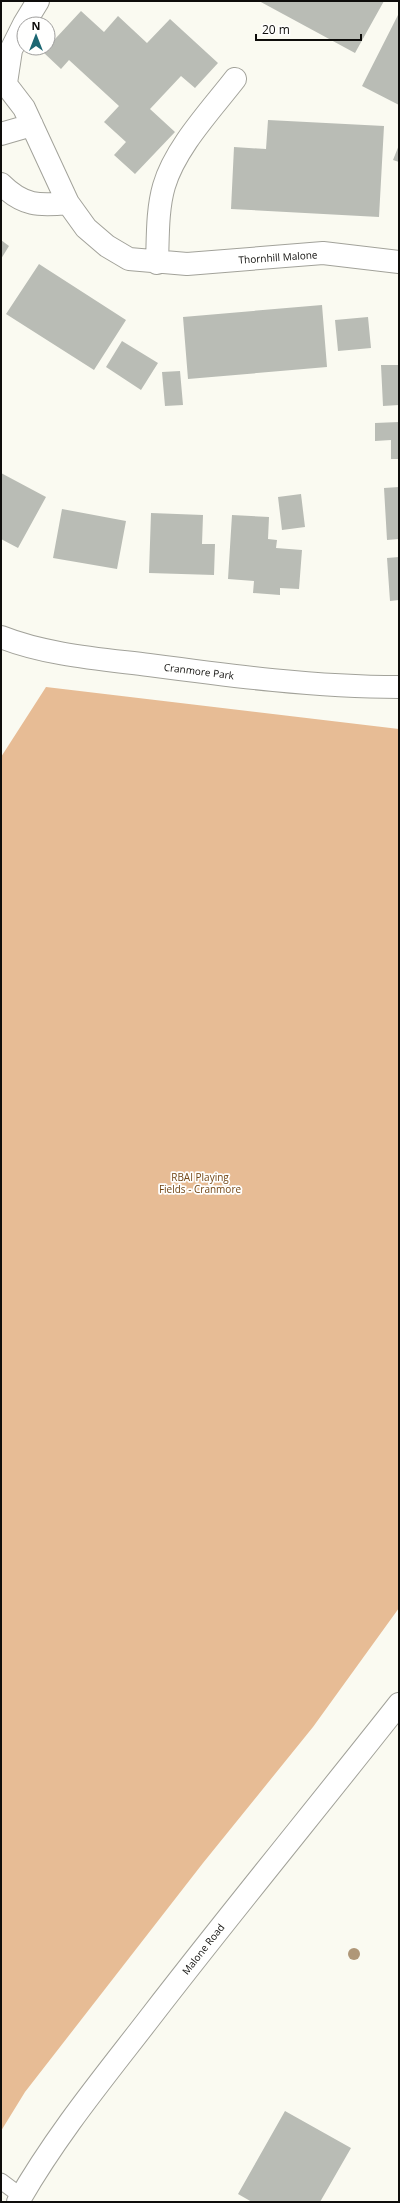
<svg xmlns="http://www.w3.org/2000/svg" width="400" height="2203" font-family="'Open Sans',sans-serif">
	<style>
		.green { fill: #e7bc95 }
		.building { fill: #b9bcb5 }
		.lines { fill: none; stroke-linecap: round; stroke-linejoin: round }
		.lane-casing { stroke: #a2a29a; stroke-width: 17 }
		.street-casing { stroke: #a2a29a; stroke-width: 24 }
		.secondary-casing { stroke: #a2a29a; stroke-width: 24 }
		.lane { stroke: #fff; stroke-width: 15 }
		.street { stroke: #fff; stroke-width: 22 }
		.secondary { stroke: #fff; stroke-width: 22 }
		.tree { fill: #af9778 }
		.labels { text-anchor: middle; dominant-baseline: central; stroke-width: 3.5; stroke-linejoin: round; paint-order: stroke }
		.street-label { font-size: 10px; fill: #0e0d0b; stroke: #fffffe }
		.park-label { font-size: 10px; fill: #724615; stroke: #fffffe }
	</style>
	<rect width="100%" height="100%" fill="#fafaf1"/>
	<path class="green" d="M46,687L399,729V1608L313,1727L203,1863L25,2092L1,2131V757Z"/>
	<path class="building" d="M259,1H384L355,53Z
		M81,11L104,32L118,16L147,43L170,19L218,63L195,88L181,76L150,109L175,132L135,174L114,155L126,142L104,122L119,106L69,60L61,69L43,52Z
		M399,13V105L362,86Z
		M268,120L384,126L379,217L231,209L234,147L266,149Z
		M399,145V162L393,160Z
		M1,240L9,246L1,259Z
		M39,264L126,320L94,370L6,314Z
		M322,305L327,367L188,379L183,317Z
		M368,317L371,348L338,351L335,320Z
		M122,341L158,363L141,390L106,367Z
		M381,365H399V405L383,406Z
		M180,371L183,405L165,406L162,372Z
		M399,422V459H391V440L375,441V423Z
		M1,473L46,497L18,548L1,539Z
		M399,487V539L387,540L384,488Z
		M301,494L305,527L282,530L278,497Z
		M62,509L126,521L117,569L53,558Z
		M151,513L203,515L202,544H215L214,575L149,573Z
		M232,515L269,517L268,539L277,540L276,548L302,550L299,589L280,588V595L253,593L254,581L228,579Z
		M399,557V600L390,601L387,558Z
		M285,2111L351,2148L320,2202H252L238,2194Z"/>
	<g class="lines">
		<g class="lane-casing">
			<path id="lane" d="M1,2181L21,2196"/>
		</g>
		<g class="street-casing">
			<path id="street" d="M24,24L38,1
				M1,78L24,108L68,203L86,228L107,246L129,259L187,264L323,253L399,262
				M6,83L11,50L24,24
				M1,134L32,125
				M1,184C23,206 39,206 68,203
				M157,263C158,238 157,210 164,186C175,148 211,110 235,79"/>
		</g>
		<g class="secondary-casing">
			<path id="secondary" d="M1,637C46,655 101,659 149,665C232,676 315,687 399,687
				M18,2202C56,2135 105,2076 152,2015C233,1910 317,1808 399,1704"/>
		</g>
		<use href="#lane" class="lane"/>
		<use href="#street" class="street"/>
		<use href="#secondary" class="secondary"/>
	</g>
	<circle class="tree" cx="354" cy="1954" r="6"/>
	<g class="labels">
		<g class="street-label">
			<text transform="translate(278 257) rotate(-4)">Thornhill Malone</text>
			<text transform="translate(199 671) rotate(7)">Cranmore Park</text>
			<text transform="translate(203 1949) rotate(-52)">Malone Road</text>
		</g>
		<g class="park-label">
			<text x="200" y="1177">RBAI Playing<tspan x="200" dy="12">Fields - Cranmore</tspan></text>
		</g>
	</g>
	<rect width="400" height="2203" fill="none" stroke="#0e0d0b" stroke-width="4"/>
	<g transform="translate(36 36)"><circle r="19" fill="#fffffe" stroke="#9f9e9d"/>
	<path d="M0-3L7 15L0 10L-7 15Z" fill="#1c6772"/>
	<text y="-6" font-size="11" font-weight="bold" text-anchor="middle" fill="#0e0d0b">N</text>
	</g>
	<path d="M256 34v6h105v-6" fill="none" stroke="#0e0d0b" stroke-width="2"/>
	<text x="262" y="34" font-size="12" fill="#0e0d0b" stroke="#fffffe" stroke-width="3" paint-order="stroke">20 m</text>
</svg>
